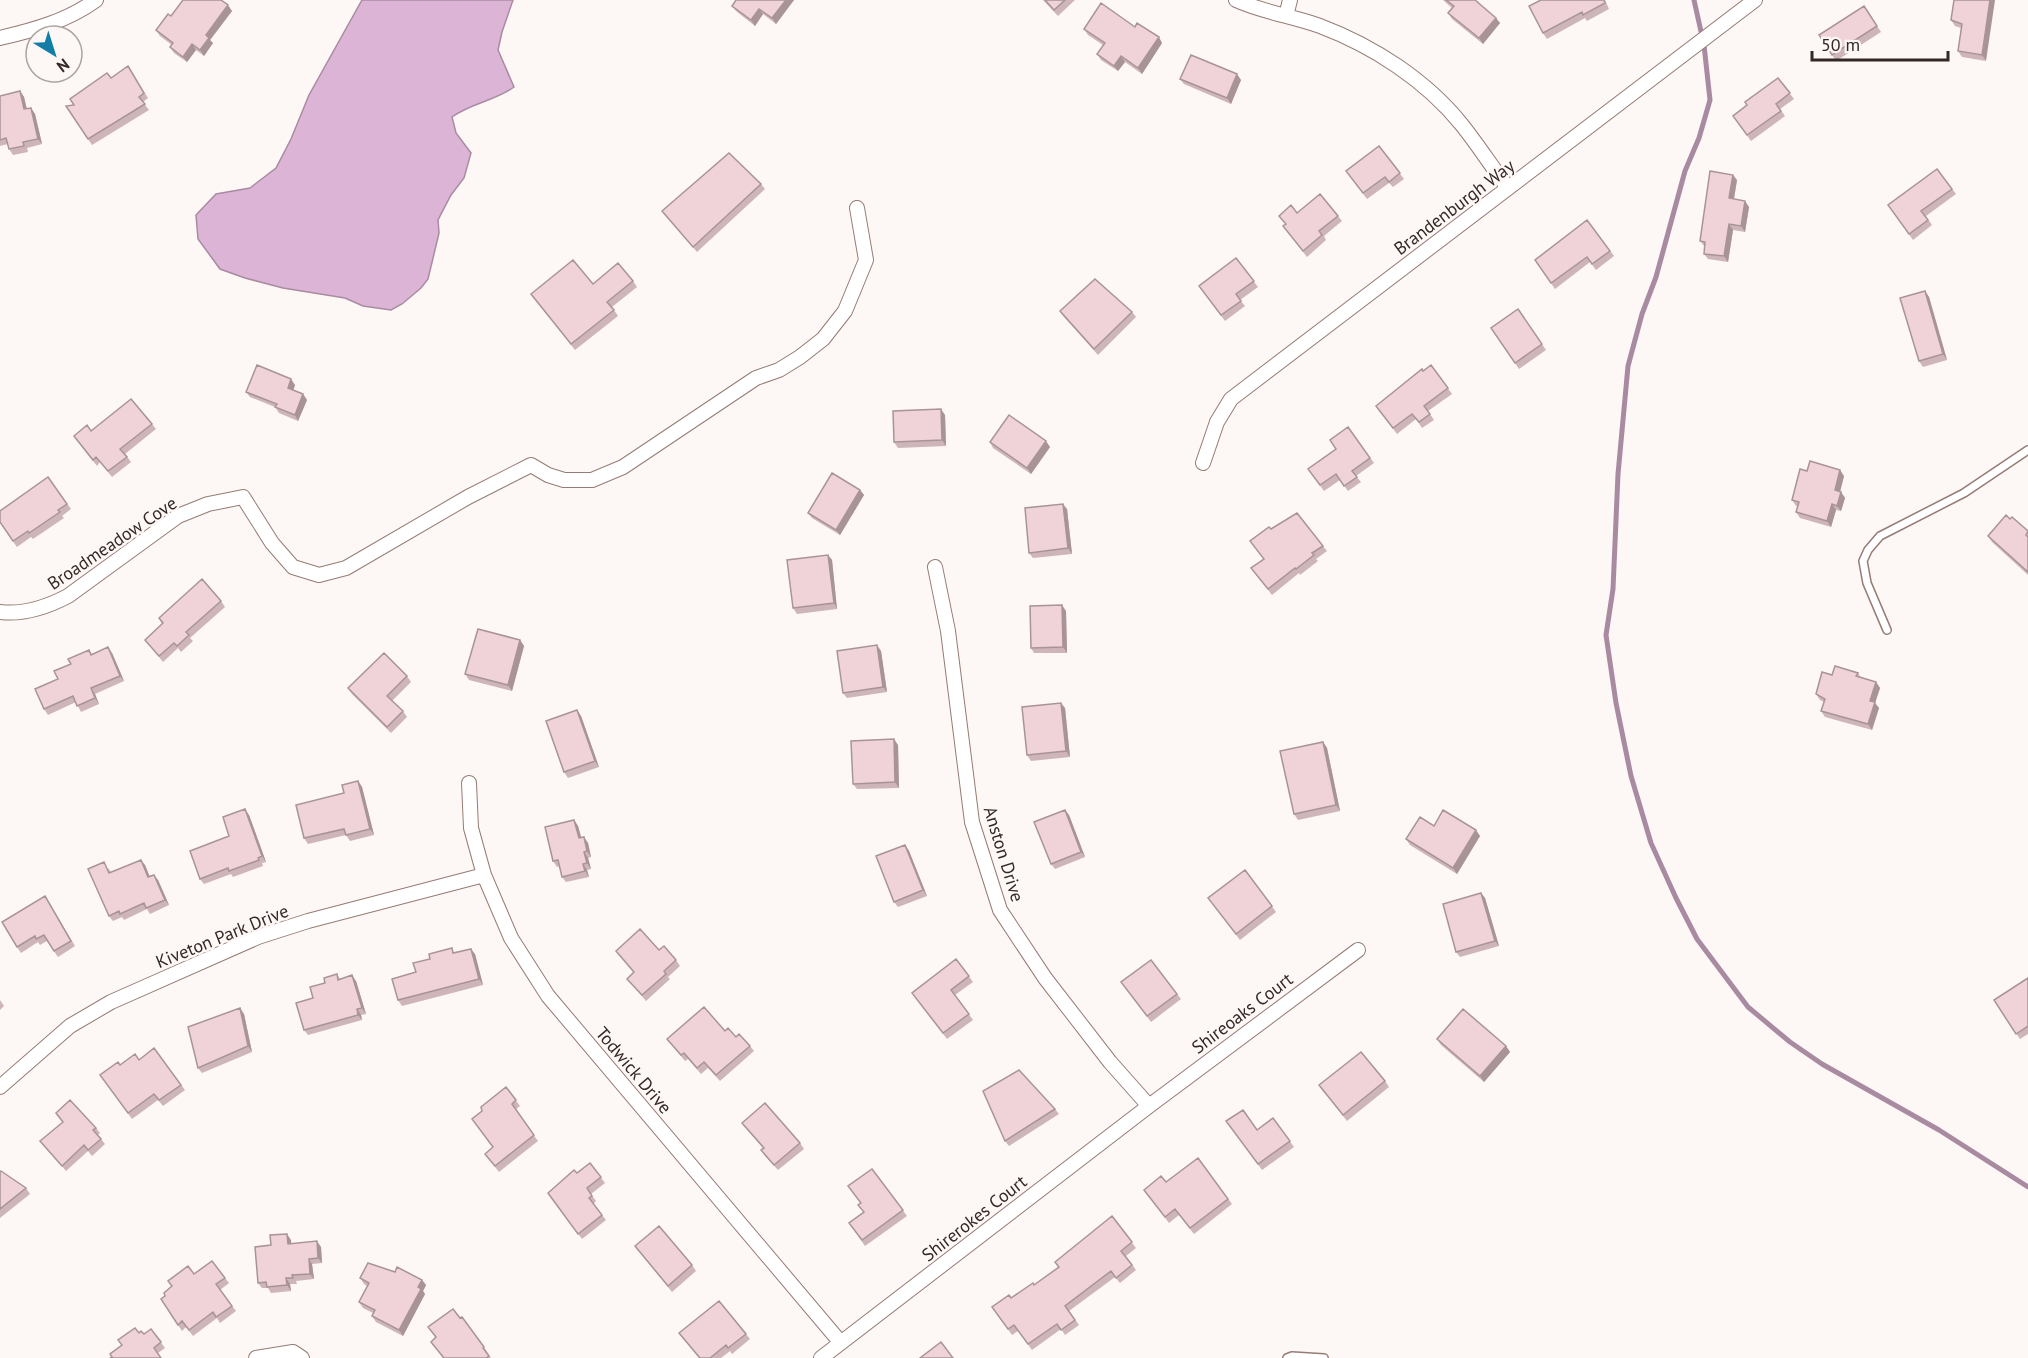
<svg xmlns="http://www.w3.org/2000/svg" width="2028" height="1358" font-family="'PT Sans',sans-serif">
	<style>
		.water { fill: #dcb5d6; stroke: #a98ba1; stroke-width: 1.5 }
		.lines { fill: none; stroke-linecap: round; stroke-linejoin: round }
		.stream { stroke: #a98ba1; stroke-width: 5 }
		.service-casing { stroke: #957c74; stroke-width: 10 }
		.minor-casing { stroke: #957c74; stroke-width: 16 }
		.service { stroke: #fff; stroke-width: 7 }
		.minor { stroke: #fff; stroke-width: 14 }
		.wall { fill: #ceb5ba }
		.shaded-wall { fill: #a89497 }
		.building { fill: #f0d3d8; stroke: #a89497; stroke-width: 1.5 }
		.labels { text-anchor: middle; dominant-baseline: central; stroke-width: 5; stroke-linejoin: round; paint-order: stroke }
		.street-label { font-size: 18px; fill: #332825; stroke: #fdf7f5 }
	</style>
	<rect width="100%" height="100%" fill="#fdf7f5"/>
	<path class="water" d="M362,0H513L502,32L498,50L514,87C495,101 471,103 452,117L456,133L471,153L464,178L451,195L438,220L439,233L428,279L421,288L402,304L391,310L363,306L345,298L283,288L245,278L220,269L198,239L196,215L216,194L250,188L276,168L291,139L309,95Z"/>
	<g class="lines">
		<path class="stream" d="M1694,0L1704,45L1710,100L1699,138L1685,171L1656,277L1642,314L1628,366L1618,474L1613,589L1606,635L1616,703L1631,776L1651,843L1676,898L1697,939L1748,1007L1790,1042L1822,1064L1939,1130L2028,1187"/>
		<g class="service-casing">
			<path id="service" d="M1887,630L1867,583L1863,561L1868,550L1880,536L1964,493L2028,450
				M1287,1358L1292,1356L1324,1358"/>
		</g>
		<g class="minor-casing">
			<path id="minor" d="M1236,0C1262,12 1292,16 1320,26C1373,46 1426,80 1462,125C1478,145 1492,167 1508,188
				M1286,16L1290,0
				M0,38C34,30 67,21 96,0
				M1203,463L1217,422L1231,399L1755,0
				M935,567L948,631L972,822L1000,910L1045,978L1110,1062L1149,1106
				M0,612C24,615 47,607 68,596L178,516L208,504L243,497L272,543L293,567L319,575L346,568L468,497L531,465L548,475L564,480H592L623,467L756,378L779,370L800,357L823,339L845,311L866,260L857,208
				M469,783L471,828L484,875L511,938L548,996L841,1343
				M0,1087L70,1026L111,1002L258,937L308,921L484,875
				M256,1358L293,1352L302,1358
				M821,1358L1149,1106L1358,950"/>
		</g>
		<use href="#service" class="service"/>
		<use href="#minor" class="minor"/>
	</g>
	<path class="wall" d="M736,0H794L776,24L763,14L755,26L736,11L732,6Z
		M1043,0H1075L1058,16Z
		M1443,0H1475L1500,23L1483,44L1452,19L1448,13L1452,8Z
		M1605,0L1609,9L1587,21L1585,18L1547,39L1543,33Z
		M1954,0L1986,61L1962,57L1958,51L1961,28L1955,26L1951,20Z
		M224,2L232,11L210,40L213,43L204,56L196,50L187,62L174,53L170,47L172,45L160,36L156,30L171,16Z
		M1864,6L1881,32L1836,61L1819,35Z
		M1135,27L1162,43L1142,74L1125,62L1118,71L1101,60L1097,54L1103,45L1088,35L1084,29Z
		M128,66L148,98L143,102L149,110L92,145L66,106L74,105Z
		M1778,78L1794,99L1780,109L1785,116L1751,141L1733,116L1747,105Z
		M1180,79L1241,80L1231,104L1184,84Z
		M20,91L24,97L27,109L31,108L35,114L42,144L27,148L28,152L13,155L9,149L8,144L0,146V106Z
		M1379,146L1404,179L1393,187L1389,183L1367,199L1346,171Z
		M1937,169L1956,194L1926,216L1932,225L1913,240L1888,205Z
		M1737,180L1734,199L1749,207L1745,232L1733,230L1728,262L1708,259L1704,254L1705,247L1700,241Z
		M761,184L765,189L697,252L662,211Z
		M1297,213L1338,216L1342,221L1324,236L1326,240L1307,257L1283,226L1286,224L1279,216Z
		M1587,220L1614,256L1596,270L1590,262L1555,289L1535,260Z
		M1236,258L1258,287L1240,300L1245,306L1225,321L1199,286Z
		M633,281L637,287L612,307L618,316L575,350L531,294L593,284Z
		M1925,291L1929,297L1947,360L1923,367L1919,361Z
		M1518,309L1546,350L1519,369L1491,328Z
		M1060,311L1132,312L1136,317L1098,355L1064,317Z
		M1431,365L1452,394L1428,411L1434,420L1422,428L1416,419L1397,434L1376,406Z
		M295,385L293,390L303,394L307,400L298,421L279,413L275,407L250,397L246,392Z
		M945,415L946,446L898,448L894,442Z
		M152,424L156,429L125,454L131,462L112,477L100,462L97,466L74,436L91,431Z
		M1348,427L1374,463L1356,476L1361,482L1348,491L1340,480L1324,491L1308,469L1336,449Z
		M990,442L1050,447L1031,474L993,448Z
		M1807,471L1844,476L1840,491L1845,498L1841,511L1836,510L1831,527L1800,518L1796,512L1798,506H1796L1792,500Z
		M48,477L71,509L62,516L64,518L33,539L31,537L17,547L0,523Z
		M860,490L864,495L840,535L812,518L808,513Z
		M1067,509L1072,554L1033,558L1029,553Z
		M2010,519L2028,531V575L1992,542L1988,536Z
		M1271,529L1323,546L1327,551L1316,559L1318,561L1300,575L1299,573L1272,595L1251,568L1263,559Z
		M828,555L832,560L837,609L797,614L793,608Z
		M221,601L225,607L190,638L193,641L181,652L178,648L163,662L145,640L162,624L159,618Z
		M1066,611L1067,653H1034L1031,648Z
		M520,640L524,646L512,691L469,680L465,674Z
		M89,650L92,654L112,653L124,681L95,694L99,704L81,712L76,702L48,715L44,709L71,664Z
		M881,651L887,692L847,698L843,693Z
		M1858,673L1861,678L1876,682L1880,688L1875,703L1879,708L1872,730L1825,717L1821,711L1824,702L1820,700L1816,694L1832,675Z
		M407,676L411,682L392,701L403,711L407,717L391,733L352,694L348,688Z
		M1065,708L1070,757L1031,761L1027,755Z
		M577,710L581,716L599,767L568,778L564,772Z
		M1323,742L1327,748L1340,811L1298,820L1294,814Z
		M898,745L899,788L857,789L853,784Z
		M358,781L362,787L374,835L350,841L346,835L308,844L304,838L344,793Z
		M1065,810L1069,815L1085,857L1055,869L1051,864Z
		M249,815L266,862L262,863L263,866L233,877L231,874L204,884L200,879L229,836Z
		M574,820L578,826L581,837L588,843L591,857L588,858L591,869L587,870L589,877L566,882L562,877L560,866L557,867L553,861Z
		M1434,826L1480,836L1457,874L1410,845L1406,839Z
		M905,845L909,851L927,896L898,907L894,902Z
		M145,865L150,877L158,880L169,905L150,914L147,909L124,920L122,917L113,921L109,916L108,868L111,872Z
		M1245,870L1276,912L1240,940L1208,898Z
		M1481,893L1485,898L1499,946L1460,957L1456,952Z
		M45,896L75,946L58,957L47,941L40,945L38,942L21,953L17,947Z
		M659,950L676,960L680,966L668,977L670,979L646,1001L627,979L634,973L616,951Z
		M455,953L475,954L483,985L402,1006L398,1000L416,972Z
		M956,959L973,982L955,995L973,1020L947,1039L912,993Z
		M1151,960L1181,999L1151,1022L1121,982Z
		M337,974L340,979L356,981L366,1014L361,1015L362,1020L308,1035L304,1030L313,998L325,983Z
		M2028,978V1034L2020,1039L1994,1000Z
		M0,1000L4,1006L0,1010Z
		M244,1014L252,1052L202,1073L198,1068Z
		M725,1031L750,1046L754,1051L720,1081L708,1068L701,1074L688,1059L685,1061L667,1039Z
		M1437,1039L1506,1046L1510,1052L1484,1082L1441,1045Z
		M154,1048L185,1090L163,1106L158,1100L132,1119L100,1075L120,1065L139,1060Z
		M1385,1081L1389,1087L1347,1121L1319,1085Z
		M506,1087L520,1106L515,1110L538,1141L499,1172L485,1154L493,1147L482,1111Z
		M1055,1109L1059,1114L1009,1146L1005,1141Z
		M56,1113L96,1128L100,1133L98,1135L105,1144L92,1156L88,1151L66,1171L40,1141L63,1122Z
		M1273,1118L1294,1147L1262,1170L1226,1121L1257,1130Z
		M742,1123L800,1143L804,1149L778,1170L765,1156L761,1150L763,1148Z
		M1198,1158L1232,1204L1194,1234L1179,1215L1169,1223L1144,1190L1166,1182Z
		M590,1163L605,1183L591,1194L596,1201L593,1204L606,1220L582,1239L548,1193Z
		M872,1169L907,1216L865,1246L849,1223L864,1212L861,1203Z
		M0,1172L26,1188L30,1194L0,1218Z
		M1112,1216L1136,1248L1126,1256L1136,1270L1120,1283L1115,1277L1069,1311L1079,1325L1065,1335L1061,1329L1032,1350L1018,1331L1012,1335L992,1307L1011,1298L1034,1285L1059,1267Z
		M291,1240V1244L321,1247L322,1263L312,1264L314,1279L296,1281L297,1284H290L291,1291L271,1293L268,1288H262L258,1283L271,1245Z
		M635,1246L692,1265L696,1271L672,1292Z
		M212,1261L229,1283L220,1290L236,1311L220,1323L217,1318L193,1336L186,1327L182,1331L161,1299Z
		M360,1278L422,1280L426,1285L423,1291L425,1294L403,1336L376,1322L372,1316L373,1313L363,1308L359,1302L367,1286L364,1284Z
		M428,1327L484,1347L491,1358H443L431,1342L436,1338Z
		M151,1329L165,1348L158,1353L112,1357L139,1333L144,1334Z
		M679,1333L746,1334L750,1339L732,1354L730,1351L721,1358H699Z"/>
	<path class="shaded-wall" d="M786,0H794L776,24L772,18Z
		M1990,0H1995L1986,61L1982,55Z
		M228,5L232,11L210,40L213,43L204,56L200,50L206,35Z
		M759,9L763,14L755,26L751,20Z
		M1496,18L1500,23L1483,44L1479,38Z
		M1159,37L1162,43L1142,74L1138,68Z
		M192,44L196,50L187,62L183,57Z
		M1121,56L1125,62L1118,71L1114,66Z
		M1237,74L1241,80L1231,104L1227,98Z
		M20,91L24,97L28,115L24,109Z
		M31,108L35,114L42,144L38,139Z
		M1733,175L1737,180L1733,204L1729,198Z
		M1745,201L1749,207L1745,232L1741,226Z
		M1729,224L1733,230L1728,262L1724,256Z
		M1925,291L1929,297L1947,360L1943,354Z
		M291,379L295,385L292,394L288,388Z
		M303,394L307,400L298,421L295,415Z
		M941,409L945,415L946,446L942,440Z
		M1046,441L1050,447L1031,474L1027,468Z
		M1840,470L1844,476L1839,496L1835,490Z
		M860,490L864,495L840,535L836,530Z
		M1841,492L1845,498L1841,511L1837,506Z
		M1063,504L1067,509L1072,554L1068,548Z
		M1832,504L1836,510L1831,527L1827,521Z
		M828,555L832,560L837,609L834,603Z
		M1062,605L1066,611L1067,653L1063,647Z
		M520,640L524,646L512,691L508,685Z
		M877,645L881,651L887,692L883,687Z
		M108,647L112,653L124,681L120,676Z
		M1876,682L1880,688L1875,703L1879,708L1872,730L1868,724L1870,701Z
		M91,688L95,694L99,704L95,698Z
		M1061,703L1065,708L1070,757L1066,751Z
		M577,710L581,716L599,767L595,761Z
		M894,739L898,745L899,788L895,782Z
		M1323,742L1327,748L1340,811L1336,805Z
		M358,781L362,787L374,835L370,829Z
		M245,809L249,815L266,862L262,856Z
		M1065,810L1069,815L1085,857L1081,852Z
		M574,820L578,826L583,844L579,838Z
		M1476,830L1480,836L1457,874L1453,868Z
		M584,837L588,843L591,857L587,851Z
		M905,845L909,851L927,896L923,890Z
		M584,852L588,858L591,869L587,863Z
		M141,860L145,865L152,883L148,877Z
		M583,864L587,870L589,877L585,871Z
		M154,875L158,880L169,905L165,900Z
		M1481,893L1485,898L1499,946L1495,941Z
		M471,949L475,954L483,985L479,979Z
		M352,975L356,981L366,1014L362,1008Z
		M240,1008L244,1014L252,1052L248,1046Z
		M357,1009L361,1015L362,1020L358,1015Z
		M1506,1046L1510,1052L1484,1082L1480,1076Z
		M287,1234L291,1240L292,1250L288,1244Z
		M317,1241L321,1247L322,1263L318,1258Z
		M309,1259L312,1264L314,1279L310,1274Z
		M286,1278L290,1284L291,1291L287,1285Z
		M422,1280L426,1285L423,1291L425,1294L403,1336L399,1330Z"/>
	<path class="building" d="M183,0H221L228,5L206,35L209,38L200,50L192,44L183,57L170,47L173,43L156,30L168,14L171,16Z
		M736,0H786L772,18L759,9L751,20L732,6Z
		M1045,0H1065L1054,10Z
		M1446,0H1475L1496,18L1479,38L1448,13L1454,6Z
		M1541,0H1604L1605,3L1583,15L1582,12L1543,33L1529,6Z
		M1954,0H1990L1982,55L1958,51L1962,24L1951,20Z
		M1101,3L1135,27L1137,23L1159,37L1138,68L1121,56L1114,66L1097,54L1105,43L1084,29Z
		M1864,6L1877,26L1832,55L1819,35Z
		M1191,55L1237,74L1227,98L1180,79Z
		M128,66L144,93L139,97L145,104L88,139L66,106L74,105L70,99L107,73L111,78Z
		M1778,78L1790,93L1776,104L1781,111L1747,135L1733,116L1747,105L1745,102Z
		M20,91L24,109L31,108L38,139L23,142L24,146L9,149L6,138L0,140V96Z
		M1379,146L1400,173L1389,182L1385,177L1363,193L1346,171Z
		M729,153L761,184L693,247L662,211Z
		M1937,169L1952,189L1921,211L1928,220L1909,234L1888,205Z
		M1710,171L1733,175L1729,198L1745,201L1741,226L1729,224L1724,256L1704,254L1705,242L1700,241Z
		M1320,194L1338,216L1319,231L1322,235L1303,251L1283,226L1286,224L1279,216L1291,205L1297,213Z
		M1587,220L1610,251L1592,264L1587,257L1551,283L1535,260Z
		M1236,258L1254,281L1236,294L1241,301L1221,315L1199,286Z
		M573,260L593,284L618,263L633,281L607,302L614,310L571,344L531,294Z
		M1095,279L1132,312L1094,349L1060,311Z
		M1925,291L1943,354L1919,361L1900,298Z
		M1518,309L1542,344L1515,363L1491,328Z
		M257,365L291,379L288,388L303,394L295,415L275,407L277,404L246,392Z
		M1431,365L1448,388L1424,406L1430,414L1419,422L1412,414L1393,428L1376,406L1422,369L1423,371Z
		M131,399L152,424L120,449L127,457L108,471L96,457L93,460L74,436L87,425L91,431Z
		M941,409L942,440L894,442L893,411Z
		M1009,415L1046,441L1027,468L990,442Z
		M1348,427L1370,458L1352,471L1357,477L1344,486L1336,474L1320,485L1308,469L1336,449L1330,440Z
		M1810,461L1840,470L1835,490L1841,492L1837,506L1832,504L1827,521L1796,512L1799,502L1792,500L1800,469L1807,471Z
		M832,473L860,490L836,530L808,513Z
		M48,477L67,504L58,510L60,512L29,533L28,531L13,541L0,522V511Z
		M1063,504L1068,548L1029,553L1025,508Z
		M1297,513L1323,546L1312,553L1314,555L1296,569L1295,568L1268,589L1251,568L1264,559L1250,541L1269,527L1271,529Z
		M2006,515L2010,519L2012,517L2028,531L2026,535L2028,537V572L1988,536Z
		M828,555L834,603L793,608L787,560Z
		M202,579L221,601L186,632L189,635L177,646L174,643L159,656L145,640L163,623L159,618Z
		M1062,605L1063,647L1031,648L1030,606Z
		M478,629L520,640L508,685L465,674Z
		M877,645L883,687L843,693L837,651Z
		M108,647L120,676L91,688L95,698L77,706L73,696L44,709L35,689L58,679L54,671L71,664L68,659L89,650L91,655Z
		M384,653L407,676L387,696L403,711L387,727L348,688Z
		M1835,666L1858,673L1856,676L1876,682L1870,701L1875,702L1868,724L1821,711L1825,699L1816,694L1822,672L1832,675Z
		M1061,703L1066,751L1027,755L1022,707Z
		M577,710L595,761L564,772L546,721Z
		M894,739L895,782L853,784L851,741Z
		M1323,742L1336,805L1294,814L1280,751Z
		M358,781L370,829L346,835L344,829L304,838L296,805L344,793L342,785Z
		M245,809L262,856L258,858L259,860L229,871L228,868L200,879L190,851L229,836L223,817Z
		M1065,810L1081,852L1051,864L1034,822Z
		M1443,810L1476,830L1453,868L1406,839L1420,817L1434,826Z
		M574,820L579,838L584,837L587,851L584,852L587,863L583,864L585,871L562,877L558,860L553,861L545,827Z
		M905,845L923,890L894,902L876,856Z
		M141,860L148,877L154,875L165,900L146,908L144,903L120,914L119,911L109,916L88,869L104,862L109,873Z
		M1245,870L1272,906L1236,934L1208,898Z
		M1481,893L1495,941L1456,952L1443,904Z
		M45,896L71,941L54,951L44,935L36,939L35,936L17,947L2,922Z
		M640,929L659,950L664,946L676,960L664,971L666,974L642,995L627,979L634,972L616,951Z
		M452,948L453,953L471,949L479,979L398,1000L392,979L416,972L413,963L430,959L429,954Z
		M956,959L969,976L951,990L969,1014L943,1033L912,993Z
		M1151,960L1177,994L1147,1016L1121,982Z
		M337,974L338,980L352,975L362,1008L357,1009L358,1015L304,1030L296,1003L313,998L310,987L325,983L324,978Z
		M2028,978V1026L2016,1034L1994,1000Z
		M704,1007L725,1031L728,1028L736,1037L739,1034L750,1046L716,1075L704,1062L697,1068L684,1053L681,1055L667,1039Z
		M240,1008L248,1046L198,1068L188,1027Z
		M1463,1009L1506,1046L1480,1076L1437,1039Z
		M154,1048L181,1085L159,1100L154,1094L128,1113L100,1075L118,1062L120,1065L135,1054L139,1060Z
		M1361,1052L1385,1081L1343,1115L1319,1085Z
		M1019,1070L1055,1109L1005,1141L983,1091Z
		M506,1087L516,1100L512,1104L534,1135L495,1166L485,1154L493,1147L472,1119L482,1111L481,1107Z
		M70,1100L96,1128L93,1130L101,1139L88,1150L84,1145L62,1166L40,1141L63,1122L56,1113Z
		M765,1103L800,1143L774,1165L761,1150L764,1148L742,1123Z
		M1243,1110L1257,1130L1273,1118L1290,1141L1258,1164L1226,1121Z
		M1198,1158L1228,1199L1190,1228L1175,1209L1165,1217L1144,1190L1161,1176L1166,1182Z
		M590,1163L601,1177L587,1188L592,1196L589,1198L602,1215L578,1234L548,1193L574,1170L577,1173Z
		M872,1169L903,1210L862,1240L849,1223L864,1212L858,1205L861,1203L848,1186Z
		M1,1171L26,1188L0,1209V1172Z
		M1112,1216L1132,1242L1121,1251L1132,1265L1116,1278L1111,1271L1065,1306L1075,1320L1061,1330L1057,1324L1028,1344L1014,1325L1008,1329L992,1307L1009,1295L1011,1298L1033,1283L1034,1285L1059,1267L1055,1262Z
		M659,1226L692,1265L668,1286L635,1246Z
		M287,1234L288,1244L317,1241L318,1258L309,1259L310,1274L292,1275L293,1278H286L287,1285L267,1287L266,1282L258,1283L255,1247L271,1245L270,1235Z
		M212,1261L225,1278L216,1284L232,1306L216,1317L213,1312L189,1330L182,1321L178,1325L161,1299L165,1296L164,1293L172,1286L168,1281L188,1266L194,1274Z
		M368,1263L395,1272L397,1267L422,1280L418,1287L421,1289L399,1330L372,1316L375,1310L359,1302L369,1283L360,1278Z
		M719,1301L746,1334L728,1348L726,1345L710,1358H700L679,1333Z
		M453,1309L460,1318L462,1317L484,1347L483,1348L489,1356L486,1358H444L431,1342L436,1337L428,1327Z
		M135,1328L139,1333L141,1331L144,1334L151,1329L161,1342L154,1348L161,1358H110L112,1357L110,1354L122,1345L118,1340Z
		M941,1342L953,1358H920Z"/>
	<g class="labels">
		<g class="street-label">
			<text transform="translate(1454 207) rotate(-37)">Brandenburgh Way</text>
			<text transform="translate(112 543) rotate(-34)">Broadmeadow Cove</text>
			<text transform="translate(1004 854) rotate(73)">Anston Drive</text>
			<text transform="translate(222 936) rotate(-22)">Kiveton Park Drive</text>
			<text transform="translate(1242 1013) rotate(-37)">Shireoaks Court</text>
			<text transform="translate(634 1070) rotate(50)">Todwick Drive</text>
			<text transform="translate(974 1218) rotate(-38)">Shirerokes Court</text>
		</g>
	</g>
	<g transform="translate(54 54) rotate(142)"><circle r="28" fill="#fdf7f5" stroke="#aca4a2" stroke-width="1.5"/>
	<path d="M0-4.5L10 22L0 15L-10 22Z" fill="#127ea7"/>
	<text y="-9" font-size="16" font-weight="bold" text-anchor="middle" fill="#332825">N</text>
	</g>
	<path d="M1812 51v9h136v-9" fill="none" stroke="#332825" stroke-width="3"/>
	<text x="1821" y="51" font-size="18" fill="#332825" stroke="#fdf7f5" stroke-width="4.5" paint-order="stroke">50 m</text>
</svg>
